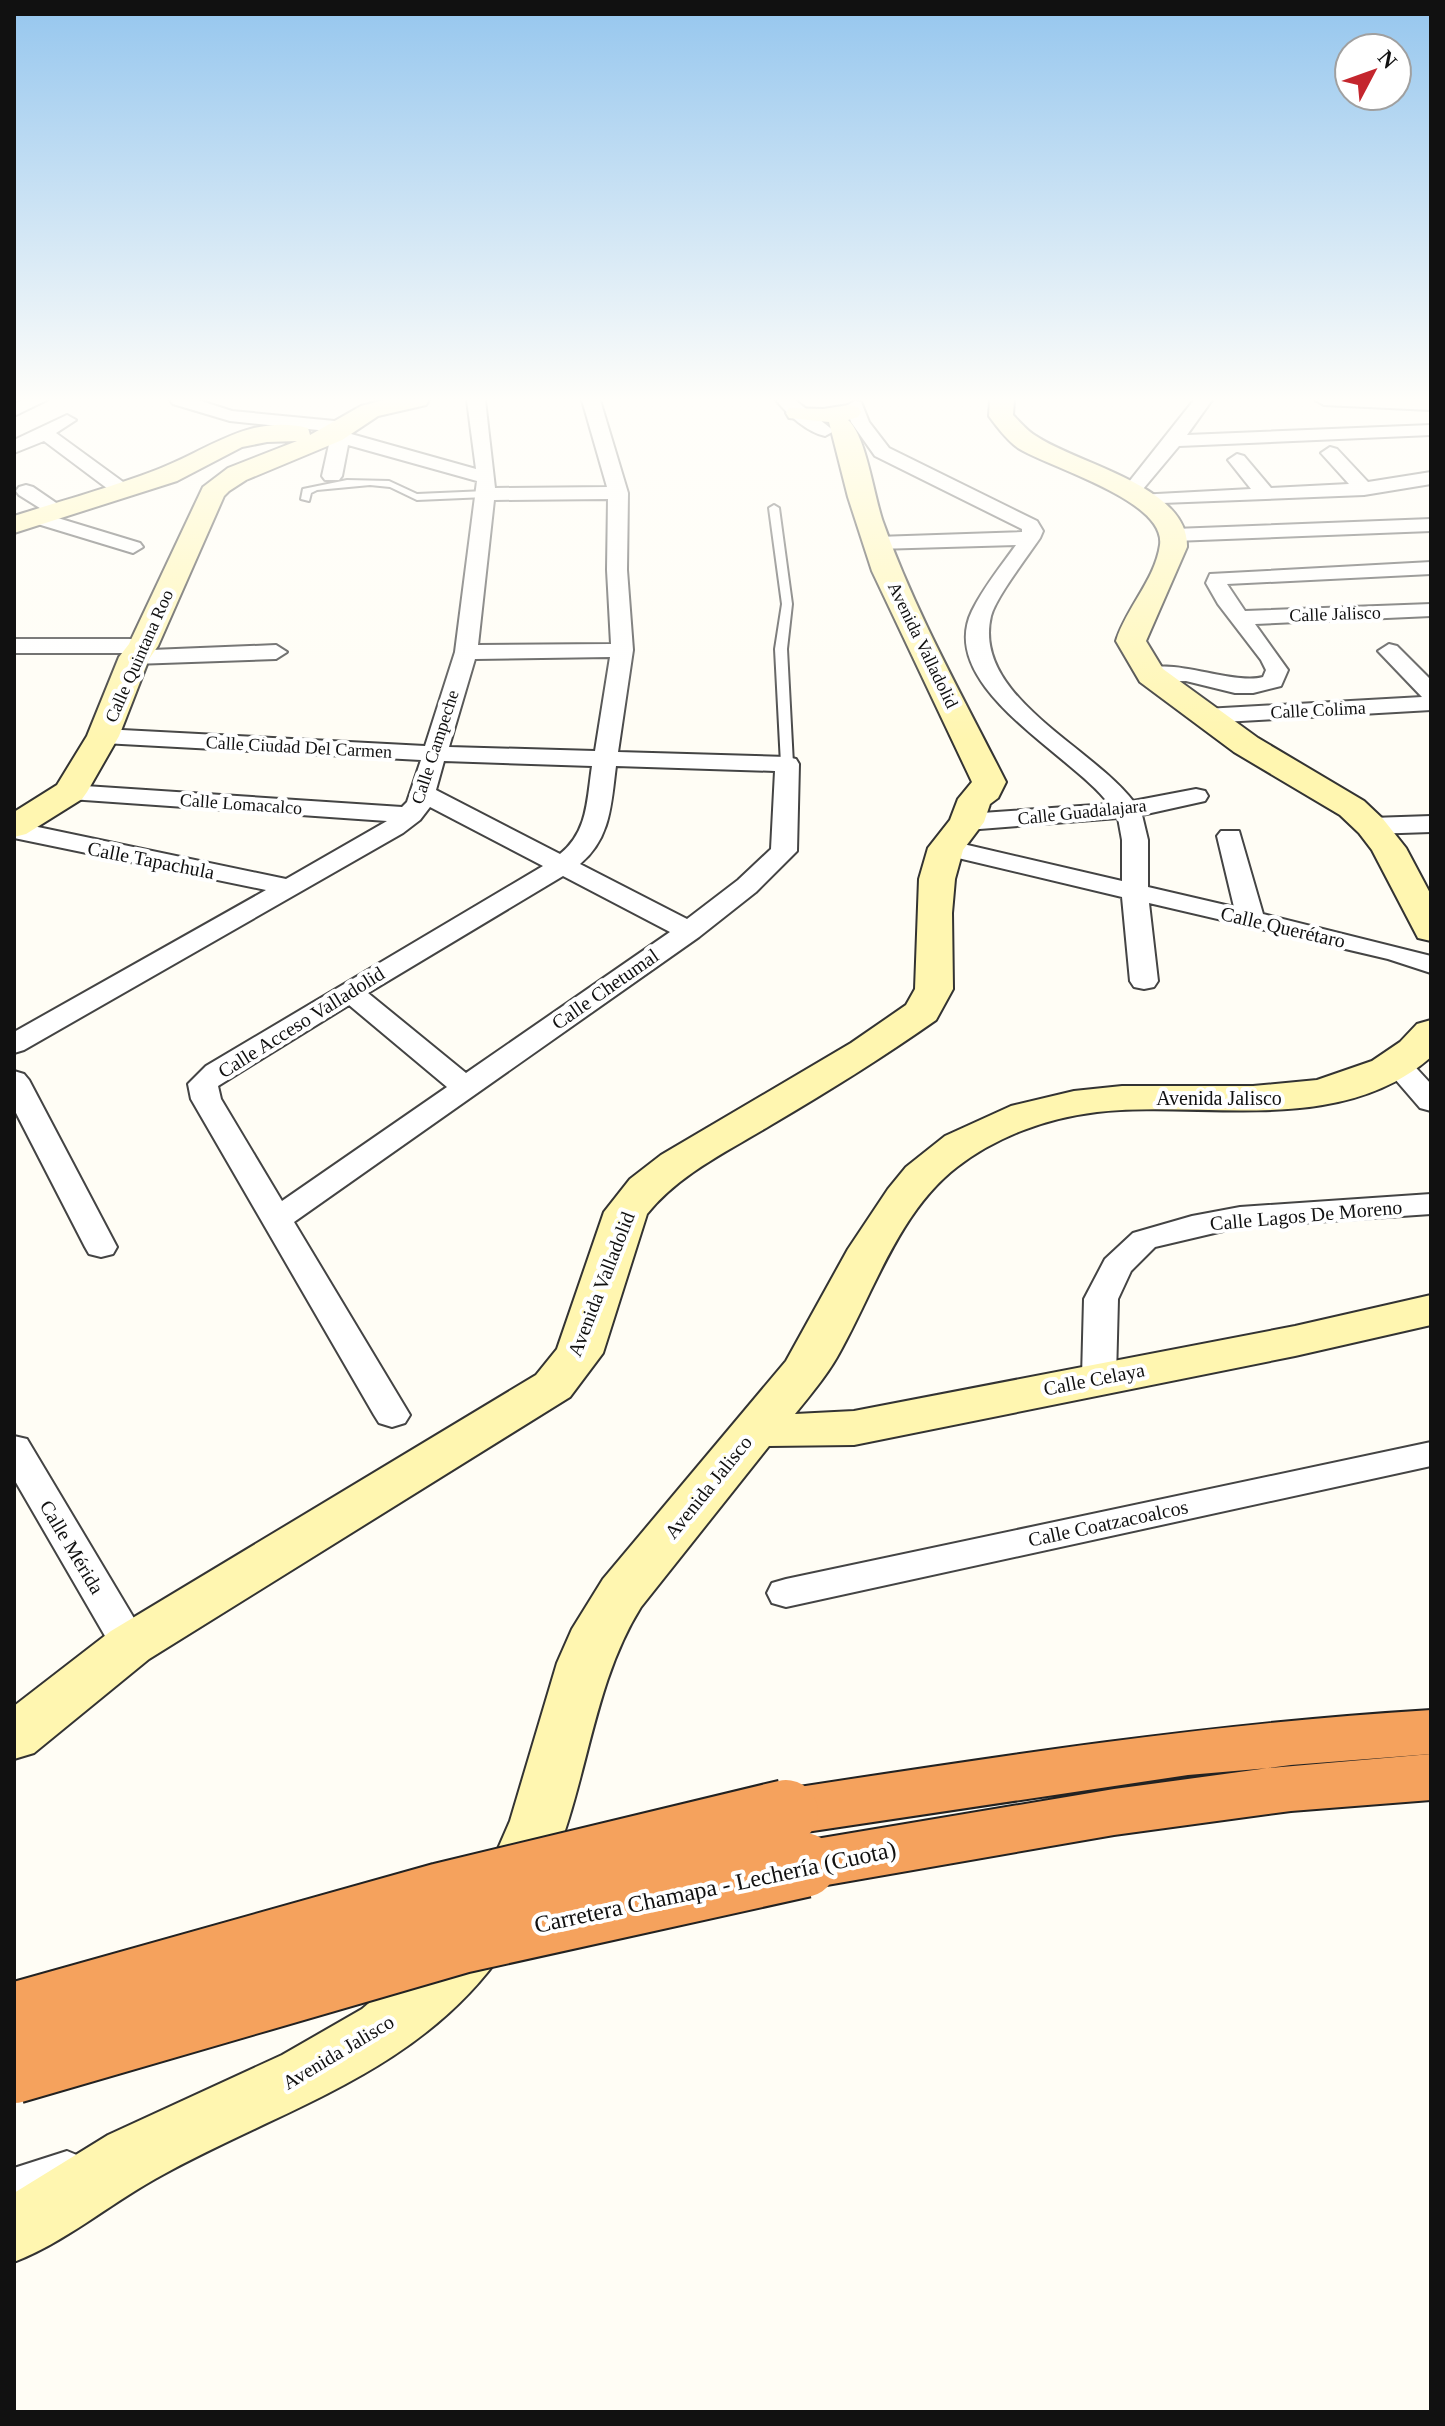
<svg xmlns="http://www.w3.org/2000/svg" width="1445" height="2426" font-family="'Times New Roman',serif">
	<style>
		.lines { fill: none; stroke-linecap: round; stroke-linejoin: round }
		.lane-casing { stroke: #444; stroke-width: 4 }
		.street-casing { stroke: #444; stroke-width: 4 }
		.secondary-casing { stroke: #333; stroke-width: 4 }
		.highway-casing { stroke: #222; stroke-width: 4 }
		.lane { fill: #fff; fill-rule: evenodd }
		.street { fill: #fff; fill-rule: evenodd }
		.secondary { fill: #fff6b0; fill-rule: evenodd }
		.highway { fill: #f5a25d; fill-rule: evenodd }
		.highway-bridge-casing { stroke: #222; stroke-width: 68; stroke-linecap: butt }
		.highway-bridge { stroke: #f5a25d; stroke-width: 64 }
		.labels { text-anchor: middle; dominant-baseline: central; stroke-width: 8; stroke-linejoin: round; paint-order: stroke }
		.far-street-label { font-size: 18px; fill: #111; stroke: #fff }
		.street-label { font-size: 20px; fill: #111; stroke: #fff }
		.near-street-label { font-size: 24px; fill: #111; stroke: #fff }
	</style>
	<rect width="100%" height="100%" fill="#fffdf5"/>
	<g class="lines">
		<g class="lane-casing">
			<path id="lane" d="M347,480L389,481L417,494L486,491L491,494L486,497L417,500L390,487L370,485L317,490L311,493L309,501L301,499L303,489Z
				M774,505L779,508L792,604L787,649L793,764L787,768L781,764L775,649L782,604L769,508Z"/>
		</g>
		<g class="street-casing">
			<path id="street" d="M23,400H47L14,416V404Z
				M170,400H198L232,411L345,422L354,427L344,432L476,469L467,400H485L495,488L607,487L582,400H600L628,493L627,570L633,650L618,752L787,757L796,759L799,764L797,851L756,892L699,937L294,1222L410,1415L405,1423L392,1427L379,1423L374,1415L191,1099L188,1084L206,1066L543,866L430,807L420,820L403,833L24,1050L14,1053V1032L266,890L14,838V822L286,879L387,821L70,799L61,797L58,792L61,787L70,785L402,807L407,802L421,760L103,743L95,741L91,736L95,731L103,729L425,746L455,652L477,481L348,445L342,476L339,480H325L322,476L330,440L324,435L328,431L230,421L173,404ZM608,499L607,570L611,644L478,645L494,500ZM610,657L595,751L449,747L475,659ZM444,761L592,766C587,799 588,832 560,854L436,790ZM616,766L775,771L771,849L738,880L687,919L580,864C611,838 611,804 616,766ZM563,876L670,932L466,1073L368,993ZM349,1005L447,1087L282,1201L221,1099L218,1086Z
				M776,400H795L834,431L825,436C807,432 788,415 776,400Z
				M1194,400H1212L1187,435L1431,425V435L1179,446L1138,495L1251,489L1228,460L1237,454L1244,456L1271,488L1349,484L1321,453L1330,447L1337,449L1368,482L1431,472V484L1364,495L1136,504L1133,500L1136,497L1124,496L1121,492Z
				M1315,400H1431V410L1324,405Z
				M855,401L861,402L869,422L889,448L1037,521L1043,531L1040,538C1028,556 996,597 991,616C972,696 1091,746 1133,801L1196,789L1205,791L1208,796L1205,801L1142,815L1148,840V887L1234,907L1217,836L1221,831H1239L1263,914L1431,956V973L1388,959L1149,903L1158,981L1154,987L1144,989L1134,987L1130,981L1122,897L937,853L933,848L937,843L946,840L1122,881V840L1118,818L967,830L958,827L954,822L958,817L967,814L1109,804C1073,755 935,687 972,611C983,588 1001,566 1016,545L877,549L867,543L877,537L1022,532V529L875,456L851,422L846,406Z
				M67,415L76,420L56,433L130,487L133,491L130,495H116L44,441L14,453V440Z
				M26,485L33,487L68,511L65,515H51L19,495L16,491L19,487Z
				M38,512L140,543L143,547L133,553L31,522L28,518L31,514Z
				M1431,519V531L1174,541L1164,535L1174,529Z
				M1431,562V574L1227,584L1245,611L1431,604V616L1255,624L1288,670L1281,686L1253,693H1235L1186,681L1151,682L1140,675C1158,651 1231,686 1263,677L1266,670L1261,660L1218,604L1206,583L1210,574Z
				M14,639H143L151,641L154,646L151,650L276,645L287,652L276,659L134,664L126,662L123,657L126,653H14Z
				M1389,644L1397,646L1431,680V710L1205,723L1197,721L1193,716L1197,711L1205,709L1422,697L1378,651Z
				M1431,816V832L1371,834L1362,831L1358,826L1362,821L1371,818Z
				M1397,1055L1407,1058L1431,1084V1111L1420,1108L1382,1064L1387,1058Z
				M14,1071L24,1074L29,1080L117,1247L113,1254L101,1257L89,1254L85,1247L14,1109Z
				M1431,1194V1214L1240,1227L1155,1247L1131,1271L1118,1299L1116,1377L1111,1385L1099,1388L1087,1385L1082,1377L1084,1299L1105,1259L1133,1233L1192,1216L1240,1207Z
				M14,1436L27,1439L144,1635L150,1645L144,1655L130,1660L116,1655L14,1479Z
				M1431,1442V1466L786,1607L772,1603L767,1593L772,1583L786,1579Z
				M67,2151L84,2158L91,2174L84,2190L14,2214V2168Z"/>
		</g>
		<g class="secondary-casing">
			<path id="secondary" d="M384,400H429L426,405L378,416L342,440L246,480L229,491L224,496L158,646L149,659L119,736L87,792L82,799L26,834L14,837V812L57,785L87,736L119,657L129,644L203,487L228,468L297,441L267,442L242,447L177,481L14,533V516C61,501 109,488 156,470C206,452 249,413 308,428L310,435L361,406Z
				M990,400H1014L1013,415C1020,422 1027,431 1036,436C1077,464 1189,486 1187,547L1146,641L1163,669L1258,738L1364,801L1383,819L1406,848L1431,895V941L1418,938L1372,850L1359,833L1340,815L1234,752L1140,682L1116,641C1126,608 1155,580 1160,545C1166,500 1050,468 1018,448C1007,440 997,427 989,416Z
				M849,405L858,407L861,412L858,417L848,420C866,435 874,497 883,522C915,612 963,697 1006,782L998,798L990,804L984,822L963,850L955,879L952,913L953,989L936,1020C882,1058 827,1092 771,1125C728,1151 679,1174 647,1214L603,1353L570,1397L149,1659L34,1753L14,1759V1706L111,1631L536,1375L557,1349L604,1212L630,1179L661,1155L851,1043L906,1005L915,989L919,879L928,848L950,820L958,799L972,782L872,571L848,497L829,422L789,418L786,413L789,408L823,409Z
				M1431,1020V1057C1339,1137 1206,1100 1097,1112C1047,1118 997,1136 957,1167C900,1211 875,1288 841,1350C829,1373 812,1393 795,1414L854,1411L1295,1326L1431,1295V1325L1295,1356L854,1445L769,1446L641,1607C601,1671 591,1747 569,1818C561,1845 549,1872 537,1897C529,1916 517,1932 505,1949C418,2075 281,2108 155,2179C107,2206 65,2242 14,2262V2193L108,2135L282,2055L362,2009L439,1943L483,1883L510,1821L557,1663L572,1629L603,1579L786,1361L848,1249L888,1189L906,1167L945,1136L1011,1106L1074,1091L1122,1086H1253L1317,1080L1372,1061L1400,1042L1417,1024Z"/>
		</g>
		<g class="highway-casing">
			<path id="highway" d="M1431,1710V1754L1188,1775L786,1835L765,1829L757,1812L765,1795L786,1789C1000,1756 1214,1723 1431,1710Z
				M1431,1754V1800L1291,1811L1114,1835L804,1889L783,1882L774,1865L783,1848L804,1841L1114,1789L1291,1765Z"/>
		</g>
		<use href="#lane" class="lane"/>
		<use href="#street" class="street"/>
		<use href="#secondary" class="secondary"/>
		<use href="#highway" class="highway"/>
		<g class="highway-bridge-casing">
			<path id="highway-bridge" d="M14,2015L441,1895L786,1812
				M14,2071L461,1941L804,1865"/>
		</g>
		<use href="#highway-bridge" class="highway-bridge"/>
	</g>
	<linearGradient id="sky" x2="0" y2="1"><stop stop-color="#95c6ee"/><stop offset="0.54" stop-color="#fffefa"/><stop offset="1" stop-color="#fffefa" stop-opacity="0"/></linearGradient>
	<rect width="1445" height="740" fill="url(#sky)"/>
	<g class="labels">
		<g class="far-street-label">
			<text transform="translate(1335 614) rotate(-2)">Calle Jalisco</text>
			<text transform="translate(923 645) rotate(64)">Avenida Valladolid</text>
			<text transform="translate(139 656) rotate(-66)">Calle Quintana Roo</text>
			<text transform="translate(1318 710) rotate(-3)">Calle Colima</text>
			<text transform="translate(299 747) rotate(3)">Calle Ciudad Del Carmen</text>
			<text transform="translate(435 747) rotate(-72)">Calle Campeche</text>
			<text transform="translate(241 804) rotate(4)">Calle Lomacalco</text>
			<text transform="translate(1082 812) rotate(-6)">Calle Guadalajara</text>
		</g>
		<g class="street-label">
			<text transform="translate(151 860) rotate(11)">Calle Tapachula</text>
			<text transform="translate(1283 927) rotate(13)">Calle Querétaro</text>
			<text transform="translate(605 989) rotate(-35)">Calle Chetumal</text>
			<text transform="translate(301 1022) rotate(-32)">Calle Acceso Valladolid</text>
			<text x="1219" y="1098">Avenida Jalisco</text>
			<text transform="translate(1306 1215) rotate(-5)">Calle Lagos De Moreno</text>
			<text transform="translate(601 1284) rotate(-69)">Avenida Valladolid</text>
			<text transform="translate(1094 1379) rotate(-11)">Calle Celaya</text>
			<text transform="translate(708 1487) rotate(-51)">Avenida Jalisco</text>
			<text transform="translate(1108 1523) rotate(-12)">Calle Coatzacoalcos</text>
			<text transform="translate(72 1547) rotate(59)">Calle Mérida</text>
			<text transform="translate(338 2052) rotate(-31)">Avenida Jalisco</text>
		</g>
		<g class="near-street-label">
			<text transform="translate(715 1887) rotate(-12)">Carretera Chamapa - Lechería (Cuota)</text>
		</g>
	</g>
	<rect width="1445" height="2426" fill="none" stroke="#111111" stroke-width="32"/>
	<g transform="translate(1373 72) rotate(49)"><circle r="38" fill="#ffffff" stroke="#a0a0a0" stroke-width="2"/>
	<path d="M0-6L14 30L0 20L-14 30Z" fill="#c4262e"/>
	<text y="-12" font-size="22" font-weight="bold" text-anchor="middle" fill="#111111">N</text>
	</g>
</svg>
